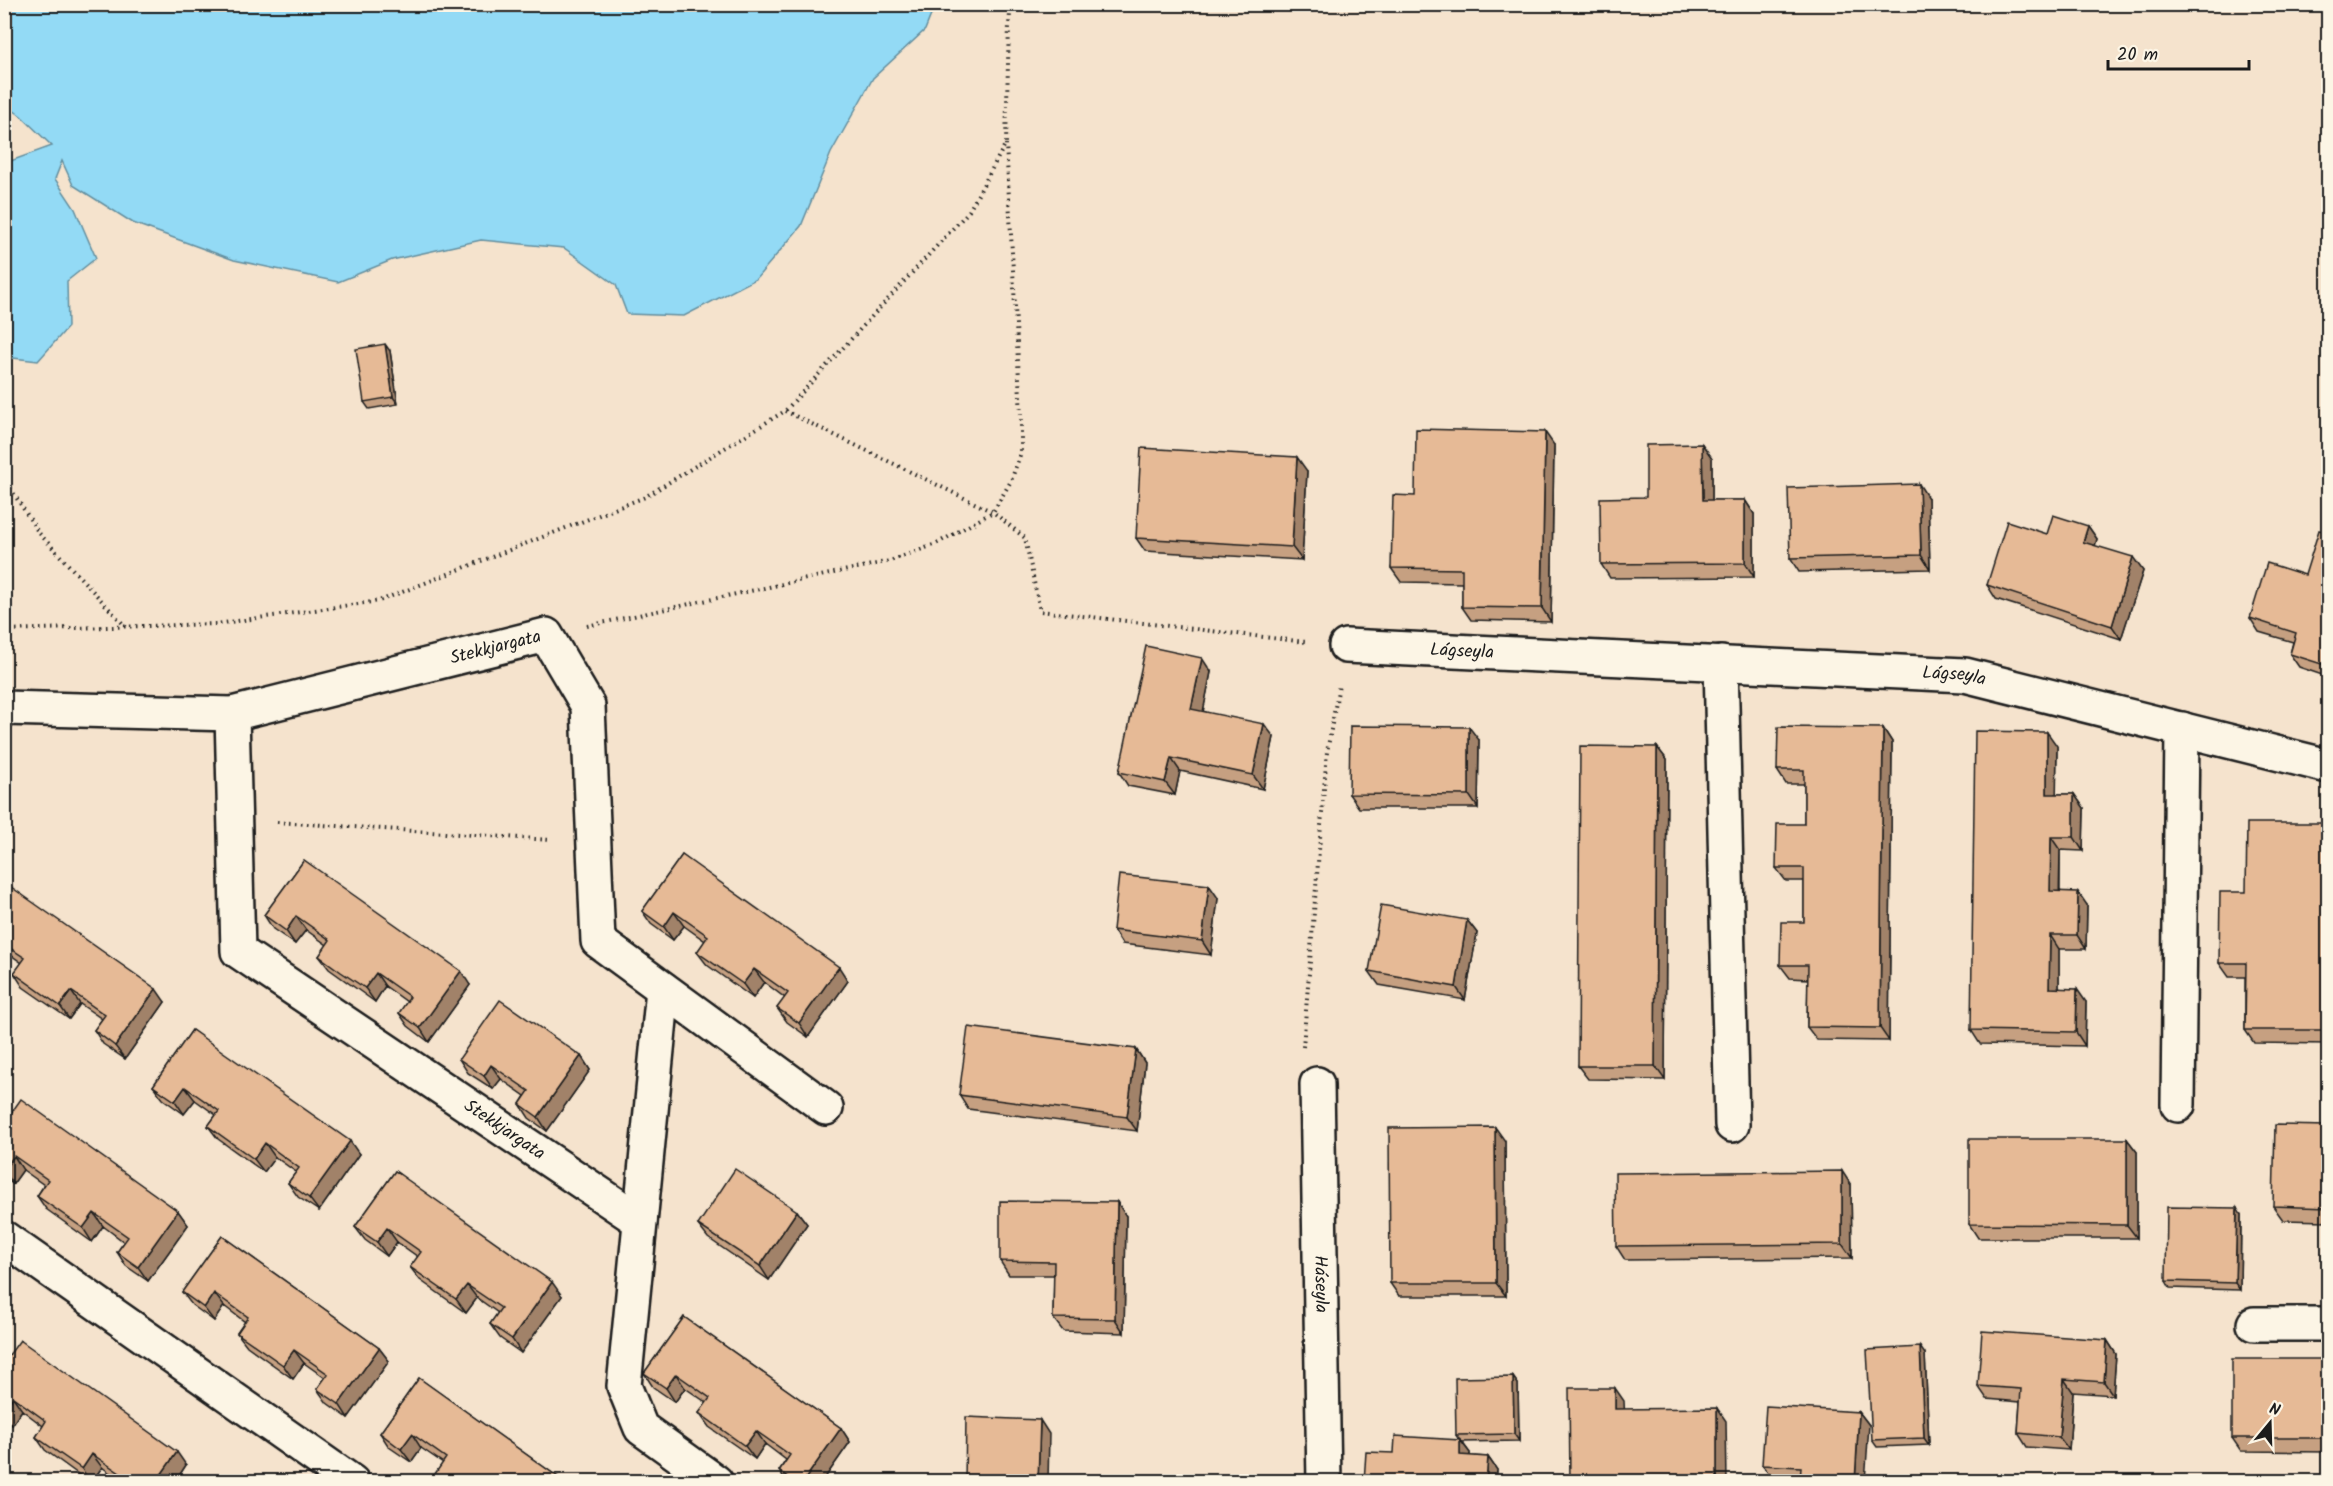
<svg xmlns="http://www.w3.org/2000/svg" width="2333" height="1486" font-family="Kalam,sans-serif">
	<style>
		.water { fill: #93daf5; stroke: #638e9e; stroke-width: 1.5 }
		.lines { fill: none; stroke-linecap: round; stroke-linejoin: round }
		.minor-casing { stroke: #1c1c1c; stroke-width: 38 }
		.path { stroke: #1c1c1c; stroke-width: 4; stroke-dasharray: 1.5 4.5; stroke-linecap: butt }
		.minor { stroke: #fcf5e5; stroke-width: 33 }
		.wall { fill: #c6a081; stroke: #1c1c1c; stroke-width: 1.5 }
		.shaded-wall { fill: #a18269; stroke: #1c1c1c; stroke-width: 1.5 }
		.building { fill: #e6ba96; stroke: #1c1c1c; stroke-width: 1.5 }
		.labels { text-anchor: middle; dominant-baseline: central; stroke-width: 5; stroke-linejoin: round; paint-order: stroke }
		.street-label { font-size: 18px; fill: #1c1c1c; stroke: #fcf5e5 }
	</style>
	<rect width="100%" height="100%" fill="#f5e3cd"/>
	<filter id="ink" filterUnits="userSpaceOnUse"><feTurbulence type="fractalNoise" baseFrequency=".0167" numOctaves="2"/><feDisplacementMap in="SourceGraphic" scale="12" xChannelSelector="R" yChannelSelector="G"/><feConvolveMatrix kernelMatrix="1 2 1 2 8 2 1 2 1" color-interpolation-filters="sRGB"/></filter>
	<g filter="url(#ink)">
		<path class="water" d="M5,4H935V5L925,30L873,78L831,153L801,226L756,279L684,316L627,314L616,285L564,248L481,240L392,260L338,282L234,260L133,223L73,185L62,161L55,179L75,209L96,258L67,281L68,327L38,361L5,357V163L52,146L21,116L5,104Z"/>
		<g class="lines">
			<g class="minor-casing">
				<g id="minor">
					<path id="s1" d="M1346,646L1965,675L2328,766"/>
					<path d="M1721,663L1732,1125"/>
					<path id="s2" d="M4,708L232,714L546,635L588,706L598,941L826,1108"/>
					<path id="s3" d="M232,714L238,951L640,1221"/>
					<path d="M663,989L624,1386L641,1428L716,1482"/>
					<path id="s4" d="M1317,1084L1324,1482"/>
					<path d="M2178,1105L2182,729"/>
					<path d="M4,1238L352,1482"/>
					<path d="M2254,1324H2328"/>
				</g>
			</g>
			<path class="path" d="M785,411L993,512L1025,538L1040,611L1306,642
				M4,478L38,532L126,627
				M587,626L890,561L936,544L993,512L1011,481L1021,452V415L1006,144
				M4,630L216,624L379,601L645,497L785,411L969,211L1006,143L1009,24L1011,4
				M277,822L551,840
				M1303,1047L1327,752L1339,685"/>
			<use href="#minor" class="minor"/>
		</g>
		<path class="wall" d="M390,351L398,404L369,409L364,402Z
			M1702,444L1712,458V500H1745L1754,514V577L1610,578L1601,564L1646,497Z
			M1554,445L1551,622L1471,620L1462,607V583L1401,582L1391,568L1415,496Z
			M1307,471L1302,560L1145,551L1136,538Z
			M1928,498L1930,569L1799,572L1790,558Z
			M2088,526L2097,539L2095,546L2143,571L2121,639L1996,599L1987,585L2047,534Z
			M2328,532V677L2299,667L2290,654L2293,642L2259,632L2250,618L2305,575Z
			M1211,672L1203,711L1274,737L1263,789L1180,771L1175,795L1128,786L1119,772Z
			M1883,728L1892,742L1889,1041L1817,1040L1807,1027L1808,979L1790,978L1780,965L1804,922V881H1786L1776,868L1804,824V784H1786L1777,770Z
			M1479,740L1478,808H1359L1349,794Z
			M2057,746L2056,794H2074L2084,808L2083,851L2060,850V891L2087,905L2086,949H2059V988L2086,1002L2085,1046L1980,1044L1971,1030Z
			M1657,747L1667,760L1665,1080L1588,1079L1578,1066Z
			M2328,823V1044L2254,1043L2245,1030V977H2229L2219,963L2246,892Z
			M682,855L848,981L808,1037L787,1022L777,1008L785,998L764,982L753,998L707,965L697,952L705,941L684,926L673,940L651,924L642,911Z
			M304,860L470,985L429,1042L408,1026L399,1013L407,1002L385,986L375,1002L329,969L319,956L327,945L306,930L295,944L273,929L264,915Z
			M4,882L165,1002L125,1059L103,1044L94,1030L102,1019L80,1004L69,1019L23,987L14,973L22,963L4,950Z
			M1218,898L1211,955L1122,944L1113,930Z
			M1467,920L1477,933L1465,1000L1379,985L1369,971Z
			M192,1030L359,1154L319,1211L298,1197L288,1183L296,1172L275,1157L264,1172L218,1139L208,1126L216,1115L195,1100L184,1114L163,1099L153,1086Z
			M1136,1049L1145,1063L1137,1131L968,1109L959,1095Z
			M581,1056L590,1070L547,1131L529,1118L520,1104L525,1096L501,1079L493,1089L468,1073L459,1059Z
			M4,1123L178,1211L188,1225L148,1281L126,1266L117,1252L124,1242L103,1226L92,1242L46,1209L37,1196L44,1185L23,1170L13,1184L4,1178Z
			M2328,1126V1221L2283,1220L2273,1206Z
			M2127,1139L2137,1152V1238H1978L1969,1224Z
			M1505,1141L1506,1296H1399L1390,1283Z
			M395,1171L562,1296L521,1353L500,1338L490,1324L498,1313L477,1298L466,1313L420,1280L410,1267L418,1257L397,1242L387,1256L365,1240L355,1227Z
			M1851,1185L1852,1258L1625,1260L1616,1246Z
			M1117,1202L1126,1216L1124,1333L1063,1331L1053,1318L1054,1275H1009L1000,1261Z
			M797,1211L807,1224L769,1280L708,1238L698,1225Z
			M2241,1215L2240,1290L2170,1288L2166,1281Z
			M222,1236L379,1348L389,1361L348,1418L327,1403L317,1389L325,1378L304,1363L293,1379L247,1346L237,1333L245,1322L224,1306L214,1321L192,1305L182,1292Z
			M684,1317L841,1428L850,1442L822,1482H786L779,1471L786,1460L765,1444L755,1459L709,1427L699,1413L707,1403L685,1388L675,1402L653,1387L644,1373Z
			M2107,1340L2116,1354L2113,1395L2073,1392L2069,1450L2027,1447L2018,1433L2020,1402L1987,1399L1978,1386Z
			M1925,1354L1929,1445L1877,1447L1872,1440Z
			M2328,1359V1452L2241,1451L2232,1438Z
			M4,1362L186,1465L175,1482H122L102,1467L92,1482H89L45,1450L36,1437L43,1426L22,1410L12,1425L4,1420Z
			M1513,1377L1518,1384L1519,1441L1462,1442L1470,1453V1456L1488,1457L1497,1470L1496,1482H1364L1394,1453L1459,1440L1456,1435Z
			M419,1378L565,1482H440L435,1474L443,1463L421,1448L411,1462L389,1447L380,1433Z
			M1859,1412L1869,1425L1801,1480L1772,1478L1762,1465Z"/>
		<path class="shaded-wall" d="M385,344L390,351L398,404L393,397Z
			M1545,432L1554,445L1551,622L1542,608Z
			M1702,444L1712,458V514L1703,500Z
			M1297,457L1307,471L1302,560L1292,547Z
			M1919,484L1928,498L1930,569L1921,555Z
			M1745,500L1754,514V577L1745,563Z
			M2088,526L2097,539L2092,555L2083,542Z
			M2133,557L2143,571L2121,639L2112,626Z
			M1202,658L1211,672L1201,722L1191,709Z
			M1264,724L1274,737L1263,789L1253,775Z
			M1469,727L1479,740L1478,808L1469,795Z
			M1883,728L1892,742L1889,1041L1880,1028Z
			M2047,732L2057,746L2056,807L2047,794Z
			M1657,747L1667,760L1665,1080L1655,1066Z
			M1171,758L1180,771L1175,795L1165,782Z
			M2074,794L2084,808L2083,851L2074,837Z
			M2051,837L2060,850L2059,904L2050,891Z
			M1209,885L1218,898L1211,955L1202,941Z
			M2078,892L2087,905L2086,949L2077,935Z
			M674,912L684,926L673,940L664,927Z
			M296,916L306,930L295,944L286,931Z
			M1467,920L1477,933L1465,1000L1456,987Z
			M2050,935L2059,949V1002L2049,988Z
			M839,967L848,981L808,1037L799,1023Z
			M754,969L764,982L753,998L743,984Z
			M461,971L470,985L429,1042L420,1028Z
			M376,973L385,986L375,1002L365,988Z
			M156,989L165,1002L125,1059L115,1046Z
			M2077,989L2086,1002L2085,1046L2076,1032Z
			M71,991L80,1004L69,1019L60,1006Z
			M1136,1049L1145,1063L1137,1131L1127,1117Z
			M581,1056L590,1070L547,1131L538,1117Z
			M491,1065L501,1079L493,1089L484,1076Z
			M185,1087L195,1100L184,1114L175,1101Z
			M1495,1127L1505,1141L1506,1296L1496,1283Z
			M2127,1139L2137,1152V1238L2127,1225Z
			M350,1141L359,1154L319,1211L309,1198Z
			M265,1143L275,1157L264,1172L254,1159Z
			M14,1156L23,1170L13,1184L4,1171V1169Z
			M1842,1171L1851,1185L1852,1258L1842,1244Z
			M1117,1202L1126,1216L1124,1333L1115,1319Z
			M2237,1208L2241,1215L2240,1290L2235,1283Z
			M178,1211L188,1225L148,1281L138,1267Z
			M797,1211L807,1224L769,1280L760,1266Z
			M94,1213L103,1226L92,1242L83,1228Z
			M387,1228L397,1242L387,1256L377,1242Z
			M552,1282L562,1296L521,1353L512,1339Z
			M467,1285L477,1298L466,1313L456,1299Z
			M214,1293L224,1306L214,1321L204,1308Z
			M2107,1340L2116,1354L2113,1395L2104,1382Z
			M1920,1347L1925,1354L1929,1445L1924,1438Z
			M379,1348L389,1361L348,1418L339,1404Z
			M294,1350L304,1363L293,1379L283,1365Z
			M676,1374L685,1388L675,1402L666,1388Z
			M1513,1377L1518,1384L1519,1441L1514,1434Z
			M2064,1379L2073,1392L2069,1450L2059,1437Z
			M1615,1388L1624,1401L1625,1422L1615,1409Z
			M13,1397L22,1410L12,1425L4,1415V1409Z
			M1717,1408L1726,1421L1727,1482H1717Z
			M1859,1412L1869,1425L1865,1482H1855Z
			M1040,1420L1049,1434L1048,1482H1038Z
			M841,1428L850,1442L822,1482H803Z
			M756,1431L765,1444L755,1459L745,1446Z
			M412,1434L421,1448L411,1462L401,1449Z
			M1460,1440L1470,1453L1469,1469L1460,1455Z
			M177,1452L186,1465L175,1482H156Z
			M92,1454L102,1467L92,1482H90L82,1469Z
			M1488,1457L1497,1470L1496,1482H1486Z"/>
		<path class="building" d="M385,344L393,397L364,402L356,349Z
			M1416,429L1545,432L1542,608L1462,607V569L1391,568L1393,495L1415,496Z
			M1702,444L1703,500H1745V563L1601,564L1600,498L1646,497V445Z
			M1141,448L1297,457L1292,547L1136,538Z
			M1919,484L1921,555L1790,558L1788,488Z
			M2053,515L2088,526L2083,542L2133,557L2112,626L1987,585L2007,521L2047,534Z
			M2319,530L2328,532V666L2290,654L2296,633L2250,618L2267,563L2305,575Z
			M1146,646L1202,658L1191,709L1264,724L1253,775L1171,758L1165,782L1119,772Z
			M1350,726L1469,727V795L1349,794Z
			M1778,727L1883,728L1880,1028L1807,1027L1808,965H1780L1781,922H1804V868H1776L1777,824H1804V770H1777Z
			M1975,731L2047,732V794H2074V837H2051L2050,891L2078,892L2077,935H2050L2049,988L2077,989L2076,1032L1971,1030Z
			M1580,746L1657,747L1655,1066H1578Z
			M2247,823H2328V1030H2245L2246,963H2219L2220,892H2246Z
			M682,855L839,967L799,1023L777,1008L788,993L754,969L743,984L697,952L708,936L674,912L664,927L642,911Z
			M304,860L461,971L420,1028L399,1013L410,997L376,973L365,988L341,972L319,956L330,940L296,916L286,931L264,915Z
			M1119,875L1209,885L1202,941L1113,930Z
			M4,882L156,989L115,1046L94,1030L105,1015L71,991L60,1006L14,973L25,958L4,944Z
			M1381,905L1467,920L1456,987L1369,971Z
			M500,1000L581,1056L538,1117L520,1104L529,1091L491,1065L484,1076L459,1059Z
			M968,1027L1136,1049L1127,1117L959,1095Z
			M192,1030L350,1141L309,1198L288,1183L299,1168L265,1143L254,1159L208,1126L219,1111L185,1087L175,1101L153,1086Z
			M21,1099L178,1211L138,1267L117,1252L128,1237L94,1213L83,1228L37,1196L48,1180L14,1156L4,1169V1123Z
			M2275,1125L2328,1126V1208L2273,1206Z
			M1495,1127L1496,1283H1390L1389,1128Z
			M1969,1139H2127V1225L1969,1224Z
			M735,1169L797,1211L760,1266L698,1225Z
			M395,1171L552,1282L512,1339L490,1324L501,1308L467,1285L456,1299L410,1267L421,1252L387,1228L377,1242L355,1227Z
			M1842,1171V1244L1616,1246L1615,1173Z
			M1000,1201L1117,1202L1115,1319L1053,1318L1054,1262L1000,1261Z
			M2167,1207L2237,1208L2235,1283L2166,1281Z
			M222,1236L379,1348L339,1404L317,1389L328,1374L294,1350L283,1365L237,1333L248,1317L214,1293L204,1308L182,1292Z
			M684,1317L841,1428L803,1482H795L779,1471L790,1455L756,1431L745,1446L699,1413L710,1398L676,1374L666,1388L644,1373Z
			M1982,1331L2107,1340L2104,1382L2064,1379L2059,1437L2018,1433L2021,1389L1978,1386Z
			M20,1340L177,1452L156,1482H124L127,1478L92,1454L82,1469L36,1437L46,1421L13,1397L4,1409V1362Z
			M1920,1347L1924,1438L1872,1440L1867,1350Z
			M2232,1359H2328V1438H2232Z
			M1513,1377L1514,1434L1456,1435L1455,1378Z
			M419,1378L565,1482H446L435,1474L446,1458L412,1434L401,1449L380,1433Z
			M1569,1388H1615V1409L1717,1408V1482H1570Z
			M1766,1406L1859,1412L1855,1482H1800L1801,1467L1762,1465Z
			M966,1417L1040,1420L1038,1482H965Z
			M1395,1436L1460,1440V1455L1488,1457L1486,1482H1364L1366,1452L1394,1453Z"/>
	</g>
	<g class="labels">
		<g class="street-label">
			<text stroke="none"><textPath href="#s2" startOffset="500">Stekkjargata</textPath></text>
			<text stroke="none"><textPath href="#s1" startOffset="116">Lágseyla</textPath></text>
			<text stroke="none"><textPath href="#s1" startOffset="609">Lágseyla</textPath></text>
			<text stroke="none"><textPath href="#s3" startOffset="558">Stekkjargata</textPath></text>
			<text stroke="none"><textPath href="#s4" startOffset="200">Háseyla</textPath></text>
		</g>
	</g>
	<rect width="2333" height="1486" fill="none" stroke="#fcf5e5" stroke-width="24"/>
	<rect x="12" y="12" width="2309" height="1462" fill="none" stroke="#1c1c1c" stroke-width="2" filter="url(#ink)"/>
	<g transform="translate(2270 1423) rotate(19)" stroke="#fcf5e5" stroke-width="4.5" paint-order="stroke">
	<path d="M0-4.5L10 22L0 15L-10 22Z" fill="#1c1c1c"/>
	<text y="-9" font-size="16" font-weight="bold" text-anchor="middle" fill="#1c1c1c">N</text>
	</g>
	<path d="M2108 60v9h141v-9" fill="none" stroke="#1c1c1c" stroke-width="3"/>
	<text x="2117" y="60" font-size="18" fill="#1c1c1c" stroke="#fcf5e5" stroke-width="4.5" paint-order="stroke">20 m</text>
</svg>
